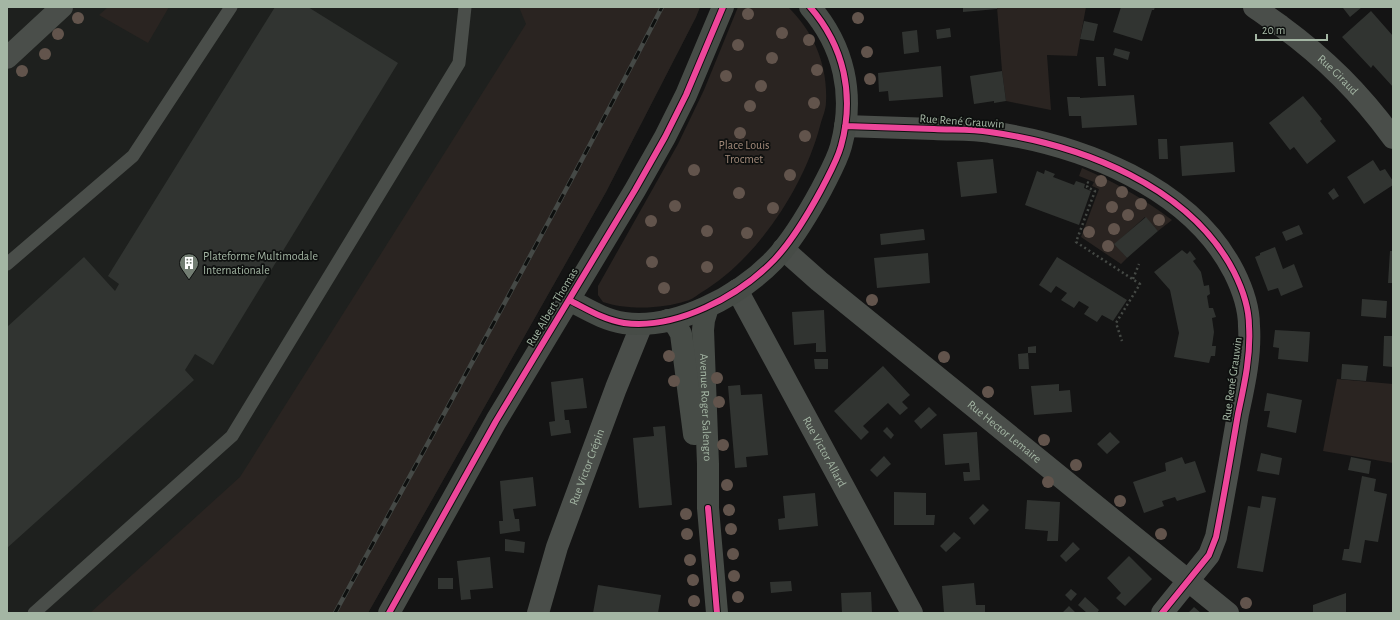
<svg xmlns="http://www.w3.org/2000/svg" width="1400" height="620" font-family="'Alegreya Sans',sans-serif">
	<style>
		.built { fill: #1e201e }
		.green { fill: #2a2421 }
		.building { fill: #313431 }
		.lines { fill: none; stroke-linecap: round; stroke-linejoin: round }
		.path { stroke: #454945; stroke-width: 2.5; stroke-dasharray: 2 3; stroke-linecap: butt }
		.lane { stroke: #4a4e4a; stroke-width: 13 }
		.street { stroke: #4a4e4a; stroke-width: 22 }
		.secondary { stroke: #474c47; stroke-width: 22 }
		.rail-casing { stroke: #454946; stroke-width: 4.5 }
		.rail { stroke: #0e100f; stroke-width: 3; stroke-dasharray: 9; stroke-linecap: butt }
		.cycleway-casing { stroke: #0e100f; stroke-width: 8 }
		.cycleway { stroke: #ed469a; stroke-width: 6 }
		.tree { fill: #62544c }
		.labels { text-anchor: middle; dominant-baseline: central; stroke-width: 3.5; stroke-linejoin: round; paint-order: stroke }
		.street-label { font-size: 12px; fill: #a4b6a4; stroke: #0e100f }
		.park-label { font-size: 12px; fill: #a28979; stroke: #0e100f }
		.poi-label { font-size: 12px; fill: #a4b6a4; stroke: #0e100f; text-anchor: start }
	</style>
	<rect width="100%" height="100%" fill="#141414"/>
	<path class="built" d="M7,7H700L696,17L606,192L368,613H7Z"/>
	<path class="green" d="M108,7H169L148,43L99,15Z
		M519,7H700L696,17L606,192L368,613H90L240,477L526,24Z
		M738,7H788C814,32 828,66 826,102C826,110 822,118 820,126C804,187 757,259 702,292C697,295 692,300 686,301C662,309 627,310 603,302L598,295V286L678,144L704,90Z
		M997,7H1086L1077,56L1047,55L1051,110L1006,101L1002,71Z
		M1082,168C1115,182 1144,199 1172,220L1158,231L1145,217L1115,244L1127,258L1121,264L1081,237L1099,189L1092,186L1094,182L1079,176Z
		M1337,379L1393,384V463L1323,451Z"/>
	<path class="building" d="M275,7H308L398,63L213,365L195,354L185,370L194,380L7,548V327L84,257L115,291L119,284L108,276Z
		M963,7H997V9L963,12Z
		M1121,7H1155L1154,10H1152L1142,41L1113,32Z
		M1345,7H1362L1350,17L1343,8Z
		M1371,11L1393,36V87L1373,65L1371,68L1342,37Z
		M1084,21L1098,24L1094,41L1080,39Z
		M950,28L951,37L937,39L936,30Z
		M917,30L919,52L904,54L902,32Z
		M1115,48L1130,52L1128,60L1113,55Z
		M1096,57H1104L1106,86H1098Z
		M941,66L943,97L889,101L888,91L879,92L878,73Z
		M1002,71L1006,101L994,103V101L974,104L970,76Z
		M1134,95L1137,125L1082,128L1081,116H1069L1067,97H1080V98Z
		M1303,96L1322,119L1320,121L1336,141L1307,164L1294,147L1290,150L1269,123Z
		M1158,139H1167L1168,159H1159Z
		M1233,142L1235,172L1182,176L1180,146Z
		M993,159L997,193L961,197L957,162Z
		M1373,160L1380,171L1385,169L1393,181V185L1364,204L1347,177Z
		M1045,170L1055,174L1053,177L1074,185L1076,181L1085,184L1084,188L1091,191L1079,225L1025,205L1037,171L1044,174Z
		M1334,188L1339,196L1333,200L1328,193Z
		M1146,217L1158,231L1127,258L1114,244Z
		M1299,225L1303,234L1286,241L1282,232Z
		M923,229L924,230L925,240L881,245L880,234Z
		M1275,247L1283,269L1294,264L1303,287L1281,296L1278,288L1268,291L1255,257L1260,255V253Z
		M1182,250L1187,254L1190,251L1196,259L1193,261L1201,272L1204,286L1209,285L1210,294L1207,296L1209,308H1213L1216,317L1212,318L1214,332L1212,346H1216L1215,356H1211L1209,363L1174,357L1179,333L1170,290L1154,272Z
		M1390,251H1393V283H1388Z
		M928,253L930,283L877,288L874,258Z
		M1057,257L1127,300L1113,321L1102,315L1097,322L1084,314L1089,307L1079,301L1074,308L1061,300L1067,293L1056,286L1051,293L1039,285Z
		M1362,299L1387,301L1386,318L1361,316Z
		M824,310L826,352H816V343L794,345L792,312Z
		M1275,330L1310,332L1308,362L1278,359L1279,348L1273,347Z
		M1384,336H1393V367L1383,366Z
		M1036,346V353H1028L1029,369H1019L1018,354L1028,353V347Z
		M814,359H828V369H815Z
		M1342,364L1368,366L1366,381L1341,379Z
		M883,366L910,395L902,402L908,408L900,415L888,403L863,426L869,432L861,440L834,411Z
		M583,378L587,408L564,410L565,420H569L571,433L551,436L549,422L555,421L551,382Z
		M1059,384V391L1070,390L1072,412L1034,415L1031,386Z
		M740,385L741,395L762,394L768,455L746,457L747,467L735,468L728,386Z
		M1267,393L1302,400L1296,433L1267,427L1270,411H1264Z
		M929,407L937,415L921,429L914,421Z
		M665,426L672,505L639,508L633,438L654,436L653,427Z
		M887,427L894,435L891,439L883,431Z
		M977,432L980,480L964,481L963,472H970L969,463L945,465L943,434Z
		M1110,432L1120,442L1107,454L1097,444Z
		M1261,453L1282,458L1279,475L1257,471Z
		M884,456L891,464L877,477L870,470Z
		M1182,457L1185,464L1195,461L1206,492L1177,501L1175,497L1162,501L1164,506L1144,513L1133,482L1166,471L1165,463Z
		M1351,457L1371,461L1369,474L1348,470Z
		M1362,476L1376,479L1374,491L1387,494L1378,542L1365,540L1361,563L1342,560L1344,549H1349Z
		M533,477L536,506L513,509L515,519H519L520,531L500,534L499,521H503L500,481Z
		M894,492L926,493V515H935L934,525H894Z
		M815,493L818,526L779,530L778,519L785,518L783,496Z
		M1262,496L1276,498L1263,572L1237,568L1248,506L1260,508Z
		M1027,500L1060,502L1058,541H1047L1048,531L1025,529Z
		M983,504L989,510L974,525L969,518Z
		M954,532L961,538L946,552L940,546Z
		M505,539L525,542L524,553L505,551Z
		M1073,542L1080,549L1066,562L1060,556Z
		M1129,556L1152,579L1125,606L1116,598L1121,593L1107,578Z
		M490,557L493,588L470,590L471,599L461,600L457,561Z
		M438,578H453V589H438Z
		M791,581L792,591L771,593L770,582Z
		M974,583L976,605H985V613H944L942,586Z
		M598,585L661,595L658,613H593Z
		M1071,589L1077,594L1071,601L1065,595Z
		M871,592L872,613H842L841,593Z
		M1346,593V613H1313V605Z
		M1085,597L1099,610L1097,613H1087L1078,605Z
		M1069,606L1076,613H1062Z
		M1194,607L1201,613H1188Z"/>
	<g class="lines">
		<path class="path" d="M1087,182L1089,183L1087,187L1095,191L1076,242L1140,284L1116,323L1122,341
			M1133,279L1139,264"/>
		<path class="lane" d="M7,264L133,156L231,7
			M34,613L232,436L459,63L465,7"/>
		<g class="street">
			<path id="s1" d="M1254,7C1263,13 1272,20 1281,26C1326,59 1360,93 1393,138"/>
			<path d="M7,58L62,7"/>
			<path d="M845,126C874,127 904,128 934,129C952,130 972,129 990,132C1081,145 1190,186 1234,272C1242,288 1249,308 1249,326C1251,356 1244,386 1238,414C1231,455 1224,496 1216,537L1209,555L1162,613"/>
			<path id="s2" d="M783,249L819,281L1228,613"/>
			<path id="s3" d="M737,290L912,613"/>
			<path id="s4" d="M538,613L557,547L616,388L642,324"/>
		</g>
		<g class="secondary">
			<path d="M569,300C587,309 604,320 624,323C676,330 739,296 774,260C793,240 808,214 821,190C828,176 837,161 841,146C855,95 844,46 810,7"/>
			<path id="s5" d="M708,307L704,320L703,330L708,464V508L717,613"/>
			<path d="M668,320L676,325L681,334L694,434"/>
			<path d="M389,613L496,421L635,190L665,137L686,95L723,7"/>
		</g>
		<g class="rail-casing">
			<path id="rail" d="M335,613C445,411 557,211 662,7"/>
		</g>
		<use href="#rail" class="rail"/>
		<g class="cycleway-casing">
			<path id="cycleway" d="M845,126C874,127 904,128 934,129C952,130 972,129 990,132C1081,145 1190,186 1234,272C1242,288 1249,308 1249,326C1251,356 1244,386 1238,414C1231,455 1224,496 1216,537L1209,555L1162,613
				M569,300C587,309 604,320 624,323C676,330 739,296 774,260C793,240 808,214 821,190C828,176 837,161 841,146C855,95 844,46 810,7
				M708,508L717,613
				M389,613L496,421L635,190L665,137L686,95L723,7"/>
		</g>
		<use href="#cycleway" class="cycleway"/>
	</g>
	<g class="tree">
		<circle cx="748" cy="14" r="6"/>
		<circle cx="78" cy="18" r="6"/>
		<circle cx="858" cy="18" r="6"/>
		<circle cx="782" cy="33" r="6"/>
		<circle cx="58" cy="34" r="6"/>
		<circle cx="809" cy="40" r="6"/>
		<circle cx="738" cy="45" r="6"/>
		<circle cx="867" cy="52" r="6"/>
		<circle cx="45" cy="54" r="6"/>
		<circle cx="772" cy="58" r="6"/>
		<circle cx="817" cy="70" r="6"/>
		<circle cx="22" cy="71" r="6"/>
		<circle cx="726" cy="76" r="6"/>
		<circle cx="870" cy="79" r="6"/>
		<circle cx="761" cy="86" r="6"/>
		<circle cx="814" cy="103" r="6"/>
		<circle cx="750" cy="106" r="6"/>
		<circle cx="740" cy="133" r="6"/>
		<circle cx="805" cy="136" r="6"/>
		<circle cx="694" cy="170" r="6"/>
		<circle cx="790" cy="175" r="6"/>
		<circle cx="1101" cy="181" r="6"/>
		<circle cx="1122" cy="192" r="6"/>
		<circle cx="739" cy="193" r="6"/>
		<circle cx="1141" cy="204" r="6"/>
		<circle cx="675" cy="206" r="6"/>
		<circle cx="1112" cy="207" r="6"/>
		<circle cx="773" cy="208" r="6"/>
		<circle cx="1128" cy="215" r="6"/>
		<circle cx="1159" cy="220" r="6"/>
		<circle cx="651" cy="221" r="6"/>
		<circle cx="1114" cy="229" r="6"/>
		<circle cx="707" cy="231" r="6"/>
		<circle cx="1089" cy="232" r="6"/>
		<circle cx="747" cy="233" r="6"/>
		<circle cx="1108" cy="246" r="6"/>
		<circle cx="652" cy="262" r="6"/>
		<circle cx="707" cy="267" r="6"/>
		<circle cx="664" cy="288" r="6"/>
		<circle cx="872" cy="300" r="6"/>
		<circle cx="669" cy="356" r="6"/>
		<circle cx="944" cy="357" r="6"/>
		<circle cx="717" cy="378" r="6"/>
		<circle cx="674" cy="381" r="6"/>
		<circle cx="988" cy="392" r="6"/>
		<circle cx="719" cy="402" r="6"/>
		<circle cx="1044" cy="440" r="6"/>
		<circle cx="723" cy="445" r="6"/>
		<circle cx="1076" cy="465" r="6"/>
		<circle cx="1048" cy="482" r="6"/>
		<circle cx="727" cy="485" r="6"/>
		<circle cx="1120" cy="501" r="6"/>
		<circle cx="729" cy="510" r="6"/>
		<circle cx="686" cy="514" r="6"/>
		<circle cx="731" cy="529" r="6"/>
		<circle cx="687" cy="534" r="6"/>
		<circle cx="1161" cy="534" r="6"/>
		<circle cx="733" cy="554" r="6"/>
		<circle cx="690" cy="560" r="6"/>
		<circle cx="734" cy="576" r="6"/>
		<circle cx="693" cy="580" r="6"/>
		<circle cx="738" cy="597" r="6"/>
		<circle cx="694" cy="601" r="6"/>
		<circle cx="1246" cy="603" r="6"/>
	</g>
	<defs>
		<g id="building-pin" transform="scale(1)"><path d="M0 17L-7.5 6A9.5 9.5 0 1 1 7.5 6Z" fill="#727d72" stroke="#0e100f"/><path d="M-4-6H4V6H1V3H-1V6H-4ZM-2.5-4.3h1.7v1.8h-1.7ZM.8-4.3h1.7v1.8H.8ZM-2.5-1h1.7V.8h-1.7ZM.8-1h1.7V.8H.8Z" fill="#fff"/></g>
	</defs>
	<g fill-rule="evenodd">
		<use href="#building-pin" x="189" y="263"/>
	</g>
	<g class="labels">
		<g class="street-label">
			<text stroke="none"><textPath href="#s1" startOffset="108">Rue Giraud</textPath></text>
			<text transform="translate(962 121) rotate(4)">Rue René Grauwin</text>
			<text transform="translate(552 307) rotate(-59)">Rue Albert Thomas</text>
			<text transform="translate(1232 379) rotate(-82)">Rue René Grauwin</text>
			<text stroke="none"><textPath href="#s5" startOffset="101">Avenue Roger Salengro</textPath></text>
			<text stroke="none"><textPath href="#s2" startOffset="287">Rue Hector Lemaire</textPath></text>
			<text stroke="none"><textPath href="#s3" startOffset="184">Rue Victor Allard</textPath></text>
			<text stroke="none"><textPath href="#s4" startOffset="154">Rue Victor Crépin</textPath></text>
		</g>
		<g class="park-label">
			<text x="744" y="145">Place Louis<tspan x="744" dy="14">Trocmet</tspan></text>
		</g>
		<g class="poi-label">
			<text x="203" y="256">Plateforme Multimodale<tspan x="203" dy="14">Internationale</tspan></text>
		</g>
	</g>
	<rect width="1400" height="620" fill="none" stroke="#a4b6a4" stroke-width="16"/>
	<path d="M1256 34v6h71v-6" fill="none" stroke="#a4b6a4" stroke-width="2"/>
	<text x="1262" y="34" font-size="12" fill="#a4b6a4" stroke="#0e100f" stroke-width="3" paint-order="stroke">20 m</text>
</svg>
